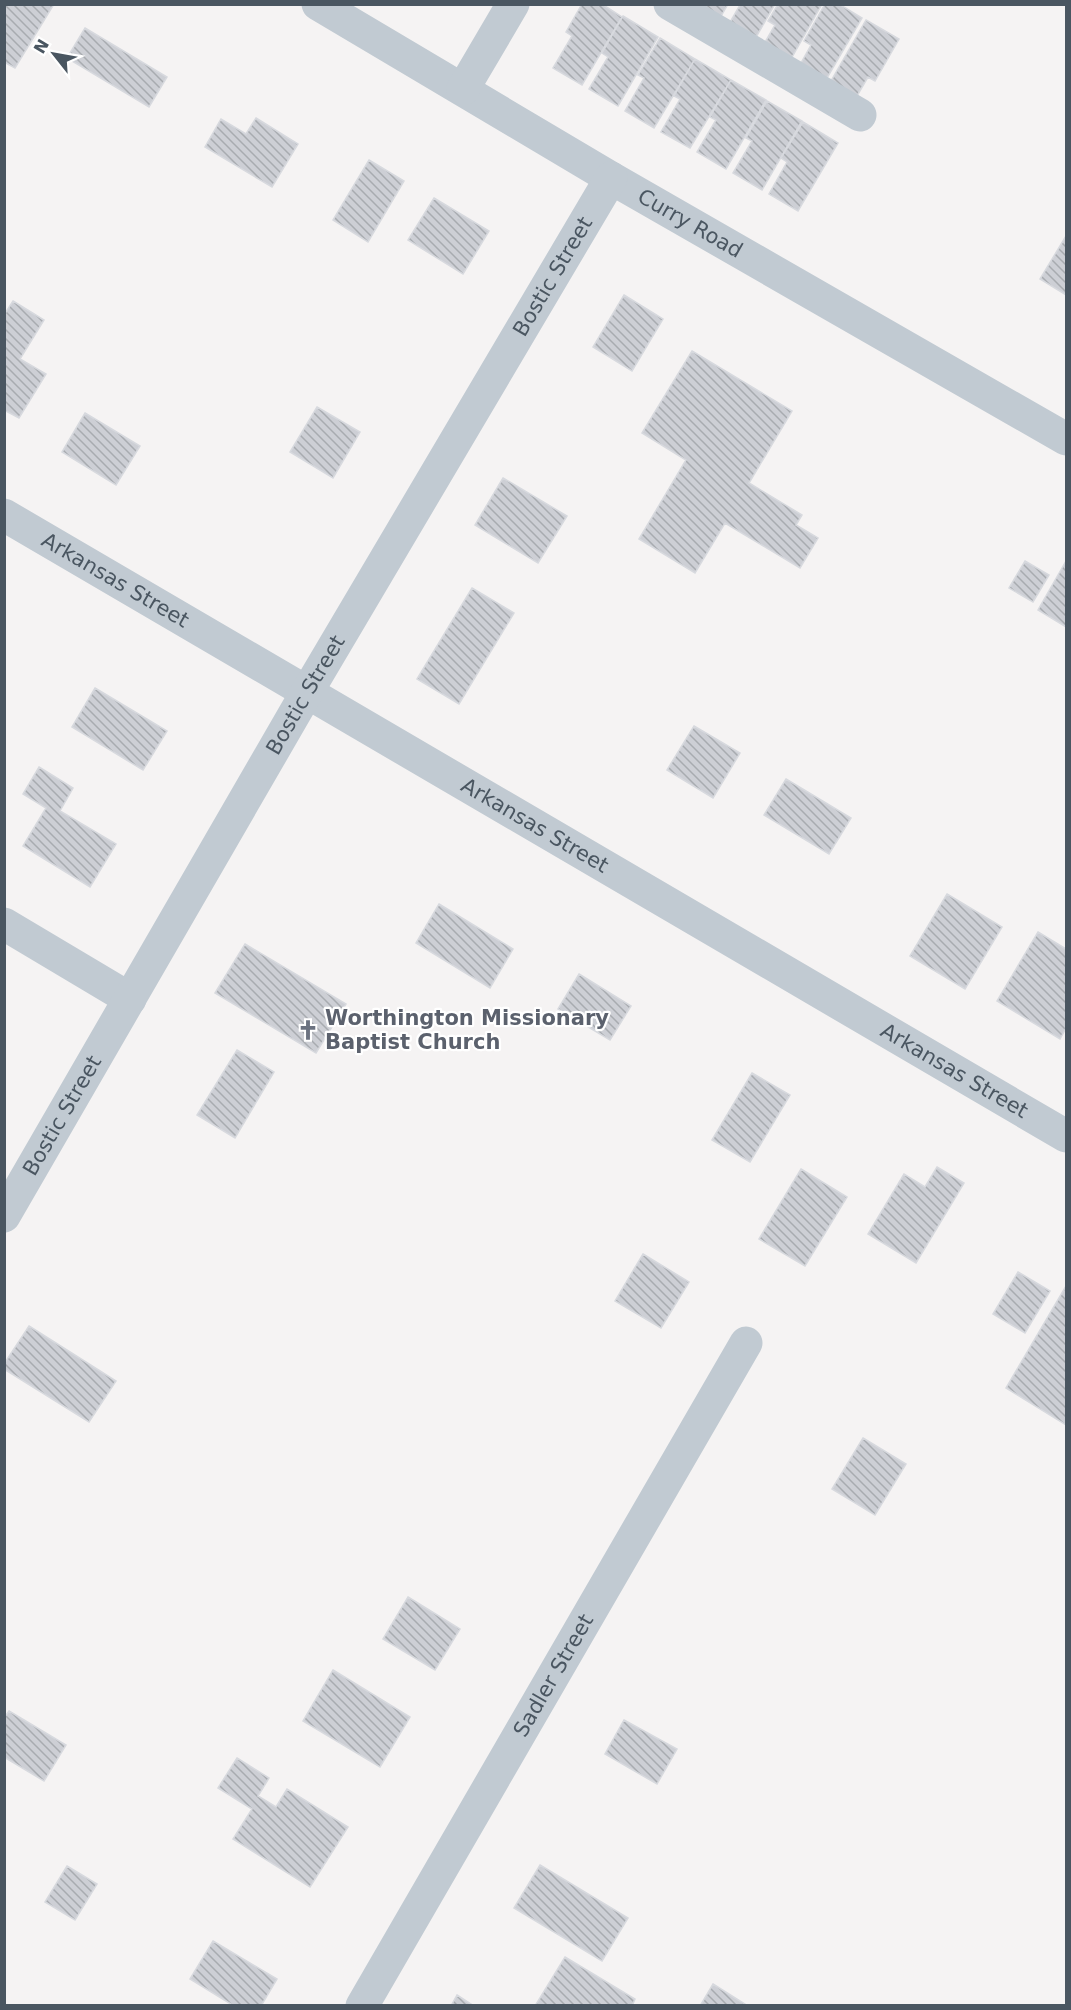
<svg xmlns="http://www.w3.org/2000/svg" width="1071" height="2010" font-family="'DejaVu Sans',sans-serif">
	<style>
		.building { fill: url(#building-back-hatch); stroke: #d7d9de; stroke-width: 1.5 }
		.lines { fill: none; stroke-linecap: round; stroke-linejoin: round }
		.minor { stroke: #c1cad2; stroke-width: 33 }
		.labels { text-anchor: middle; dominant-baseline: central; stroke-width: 4.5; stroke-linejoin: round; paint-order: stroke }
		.street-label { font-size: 21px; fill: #4a5661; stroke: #fff }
		.worship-label { font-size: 21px; font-weight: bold; fill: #5b616d; stroke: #fff; text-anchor: start }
	</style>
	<defs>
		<pattern id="building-back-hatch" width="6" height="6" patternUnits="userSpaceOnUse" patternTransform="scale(1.5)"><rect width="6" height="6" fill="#cdcfd5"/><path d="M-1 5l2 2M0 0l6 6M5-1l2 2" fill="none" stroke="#a8abb0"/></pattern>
	</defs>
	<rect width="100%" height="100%" fill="#f5f3f3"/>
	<path class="building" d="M4,4H54L15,68L4,62Z
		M582,4H602L622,17L582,85L553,68L572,36L566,32Z
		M696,4H728L720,18Z
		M738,4H775L755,39L729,24L740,5Z
		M778,4H822L791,59L764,44L775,25L768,21Z
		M825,4H839L862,18L827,78L801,63L811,45L804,41Z
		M623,16L658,37L618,106L589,89L608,57L602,53Z
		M866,20L899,39L875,81L868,77L857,96L831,81Z
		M85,28L167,77L149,107L67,58Z
		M660,38L695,59L654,128L625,111L644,78L638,75Z
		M695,59L731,80L690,148L661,132L680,99L674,96Z
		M731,80L766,100L726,169L697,152L716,120L710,117Z
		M767,101L802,121L762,190L733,173L752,141L746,138Z
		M256,118L298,144L272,187L205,147L221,119L246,134Z
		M803,122L838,143L798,211L769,194L787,162L781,158Z
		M369,160L404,181L368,242L333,220Z
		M434,198L489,231L463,274L408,240Z
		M1066,236V295L1040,279Z
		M624,295L663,319L632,371L593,347Z
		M13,301L44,320L20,359L46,374L19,418L4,410V315Z
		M692,351L792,411L749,483L802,515L796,525L818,538L800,568L725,523L695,573L639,539L686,460L642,433Z
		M317,407L360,432L333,478L290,452Z
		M85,413L140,446L116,485L62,452Z
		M503,478L567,516L538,563L475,525Z
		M1025,561L1049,575L1033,602L1009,588Z
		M1066,561V627L1038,610Z
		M472,588L514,613L459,704L417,679Z
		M95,688L167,731L143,770L72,727Z
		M694,726L740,753L713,798L667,770Z
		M39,767L73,788L60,811L116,844L90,887L23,846L46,808L23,794Z
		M786,779L851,818L829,854L764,815Z
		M947,894L1002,927L965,989L910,956Z
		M439,904L513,949L490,988L416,943Z
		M1038,932L1066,949V1028L1060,1039L997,1001Z
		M245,944L346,1004L316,1053L215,993Z
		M579,974L631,1006L610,1040L558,1009Z
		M237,1050L274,1072L235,1138L197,1115Z
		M752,1073L790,1095L750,1162L712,1140Z
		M937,1167L964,1183L916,1263L868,1234L904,1174L925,1187Z
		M801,1169L847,1197L805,1266L759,1239Z
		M643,1254L689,1282L661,1328L615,1301Z
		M1018,1272L1050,1291L1025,1333L993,1314Z
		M1066,1286V1425L1006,1388Z
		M29,1326L116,1381L89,1422L4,1369V1364Z
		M863,1438L906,1464L875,1515L832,1489Z
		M408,1597L460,1629L435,1670L383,1639Z
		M333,1670L410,1717L380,1767L303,1721Z
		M9,1711L66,1745L44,1781L4,1757V1718Z
		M624,1720L677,1749L657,1784L605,1754Z
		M237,1758L269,1778L258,1796L276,1807L287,1789L348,1827L310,1887L233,1839L252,1809L218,1788Z
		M540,1865L628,1918L602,1961L514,1908Z
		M67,1866L97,1884L75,1920L45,1902Z
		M213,1941L277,1979L261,2006H234L190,1979Z
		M565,1957L635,1999L632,2006H535Z
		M713,1984L748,2006H700Z
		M457,1995L474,2006H451Z"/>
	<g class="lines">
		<g class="minor">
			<path id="s1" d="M318,4L611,178L1066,439"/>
			<path d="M670,4L860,115"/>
			<path d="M463,89L513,4"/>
			<path id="s2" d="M4,515L1066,1136"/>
			<path d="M4,924L130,999"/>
			<path id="s3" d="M4,1216L307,692L611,178"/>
			<path id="s4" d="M362,2006L746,1343"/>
		</g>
	</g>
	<defs>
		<g id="church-bare" transform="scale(1.62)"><path d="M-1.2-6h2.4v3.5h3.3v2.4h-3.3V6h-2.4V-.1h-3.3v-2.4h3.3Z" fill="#6b7280" stroke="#fff" stroke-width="2.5" paint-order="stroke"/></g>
	</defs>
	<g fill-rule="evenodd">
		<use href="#church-bare" x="308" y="1030"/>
	</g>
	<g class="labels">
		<g class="street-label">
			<text stroke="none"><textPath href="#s1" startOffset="432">Curry Road</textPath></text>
			<text stroke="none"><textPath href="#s3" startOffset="1088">Bostic Street</textPath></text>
			<text stroke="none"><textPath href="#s2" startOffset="129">Arkansas Street</textPath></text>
			<text stroke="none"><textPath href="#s3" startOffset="602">Bostic Street</textPath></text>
			<text stroke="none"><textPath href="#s2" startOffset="615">Arkansas Street</textPath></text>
			<text stroke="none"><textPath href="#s2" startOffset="1101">Arkansas Street</textPath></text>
			<text stroke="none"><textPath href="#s3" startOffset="116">Bostic Street</textPath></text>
			<text stroke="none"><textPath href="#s4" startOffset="382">Sadler Street</textPath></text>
		</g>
		<g class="worship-label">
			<text x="325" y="1018">Worthington Missionary<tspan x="325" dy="24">Baptist Church</tspan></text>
		</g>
	</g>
	<rect width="1071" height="2010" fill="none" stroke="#4a5661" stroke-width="12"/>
	<g transform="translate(54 54) rotate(301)" stroke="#ffffff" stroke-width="4.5" paint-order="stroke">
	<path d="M0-4.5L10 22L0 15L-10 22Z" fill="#4a5661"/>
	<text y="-9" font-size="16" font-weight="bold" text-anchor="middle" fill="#4a5661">N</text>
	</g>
</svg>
